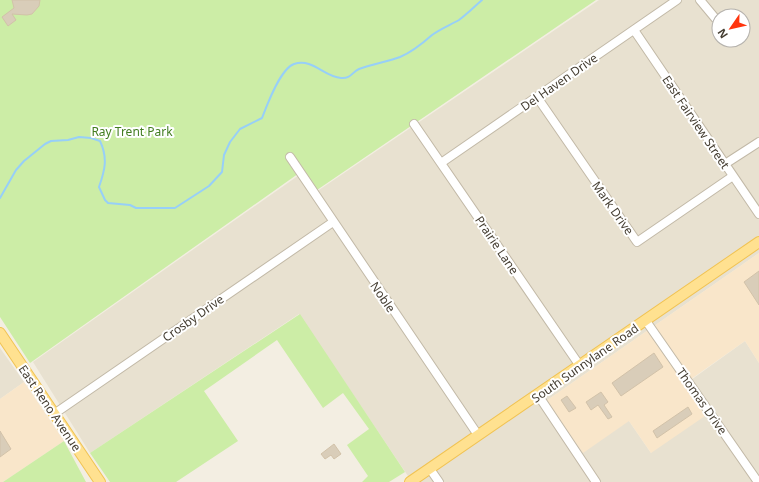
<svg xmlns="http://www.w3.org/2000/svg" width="759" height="482" font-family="'Noto Sans',sans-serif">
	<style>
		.residential { fill: #e8e1d0; fill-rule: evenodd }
		.commercial { fill: #f9e6ca }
		.green { fill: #cceda6 }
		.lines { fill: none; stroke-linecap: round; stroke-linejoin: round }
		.stream { stroke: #97cff8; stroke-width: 2 }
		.building { fill: #d9cdb9; stroke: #d2c2a9 }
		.minor-casing { stroke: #c2b9a7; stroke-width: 10 }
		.major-casing { stroke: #f1c353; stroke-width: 12 }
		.minor { stroke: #fff; stroke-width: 8 }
		.major { stroke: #ffe190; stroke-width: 10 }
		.labels { text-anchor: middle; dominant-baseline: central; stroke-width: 4; stroke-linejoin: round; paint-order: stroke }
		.street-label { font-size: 12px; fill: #453e32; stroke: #fff }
		.park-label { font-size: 12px; fill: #427d20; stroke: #fff }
	</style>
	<rect width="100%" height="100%" fill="#f3eee2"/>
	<path class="residential" d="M599,0H759V253L546,401L629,421L651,453L684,385L745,341L759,363V482H412L299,314L90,453L33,362L302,173L316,192ZM719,16H743V40H719Z
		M0,348L24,382L0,399Z"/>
	<path class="commercial" d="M759,253V363L745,341L684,384L705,416L651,453L629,421L583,453L546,401Z
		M24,382L64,441L3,482H0V399Z"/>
	<path class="green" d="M0,0H596L317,190L302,171L30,363L0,317Z
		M300,314L405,472L389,482H362L368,476L347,445L369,429L343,393L323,408L277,340L204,391L238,441L176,482H110L90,453Z
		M64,441L86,482H3Z"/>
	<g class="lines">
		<path class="stream" d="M0,198L16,170L24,161L45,144L51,141L68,140L79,137L91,138L100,141C108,158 105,170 99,187L105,200L108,203L130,205L136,208H175L209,186L222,172L224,155L230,142L240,129L262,118C267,105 280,69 294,64C313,58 324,77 341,78C351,79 352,72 359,69C372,64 387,62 400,57C412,52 423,43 432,35C440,29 450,25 459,20C467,14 474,7 482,0"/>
	</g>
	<path class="building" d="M12,0H40L39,6L32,14L27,15L12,14L16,20L8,26L2,17L14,8Z
		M759,271V305L744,282Z
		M654,353L663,367L621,396L612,383Z
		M601,392L608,402L604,405L612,417L608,419L598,405L591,410L586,402Z
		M567,396L576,408L569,412L561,400Z
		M688,407L692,414L657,438L653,431Z
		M0,431L11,449L0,457Z
		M334,444L341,454L334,459L331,455L325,459L321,454Z"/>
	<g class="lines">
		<g class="minor-casing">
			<path id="minor" d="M700,0L715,18L719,21
				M634,30L759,214
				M537,97L637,242L733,176
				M414,124L580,366
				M290,157L478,435
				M441,163L677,0
				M725,164L759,142
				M646,321L758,482
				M538,395L596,482
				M54,414L333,222
				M430,469L439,482"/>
		</g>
		<g class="major-casing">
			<path id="major" d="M0,333L100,482
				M410,482L759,242"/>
		</g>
		<use href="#minor" class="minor"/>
		<use href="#major" class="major"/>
	</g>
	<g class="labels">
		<g class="street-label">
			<text transform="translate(559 82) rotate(-35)">Del Haven Drive</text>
			<text transform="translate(696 122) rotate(56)">East Fairview Street</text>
			<text transform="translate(613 208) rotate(55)">Mark Drive</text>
			<text transform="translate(497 245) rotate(56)">Prairie Lane</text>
			<text transform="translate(383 297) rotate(56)">Noble</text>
			<text transform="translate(193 318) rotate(-35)">Crosby Drive</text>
			<text transform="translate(585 363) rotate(-35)">South Sunnylane Road</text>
			<text transform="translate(702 401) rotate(55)">Thomas Drive</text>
			<text transform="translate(50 408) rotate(56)">East Reno Avenue</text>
		</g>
		<g class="park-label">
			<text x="132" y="131">Ray Trent Park</text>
		</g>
	</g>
	<g transform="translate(731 28) rotate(236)"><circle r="19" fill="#ffffff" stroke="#b5b2ad"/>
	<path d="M0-3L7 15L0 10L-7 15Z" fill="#ff350e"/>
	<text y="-6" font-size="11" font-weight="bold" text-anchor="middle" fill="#453e32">N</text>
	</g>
</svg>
